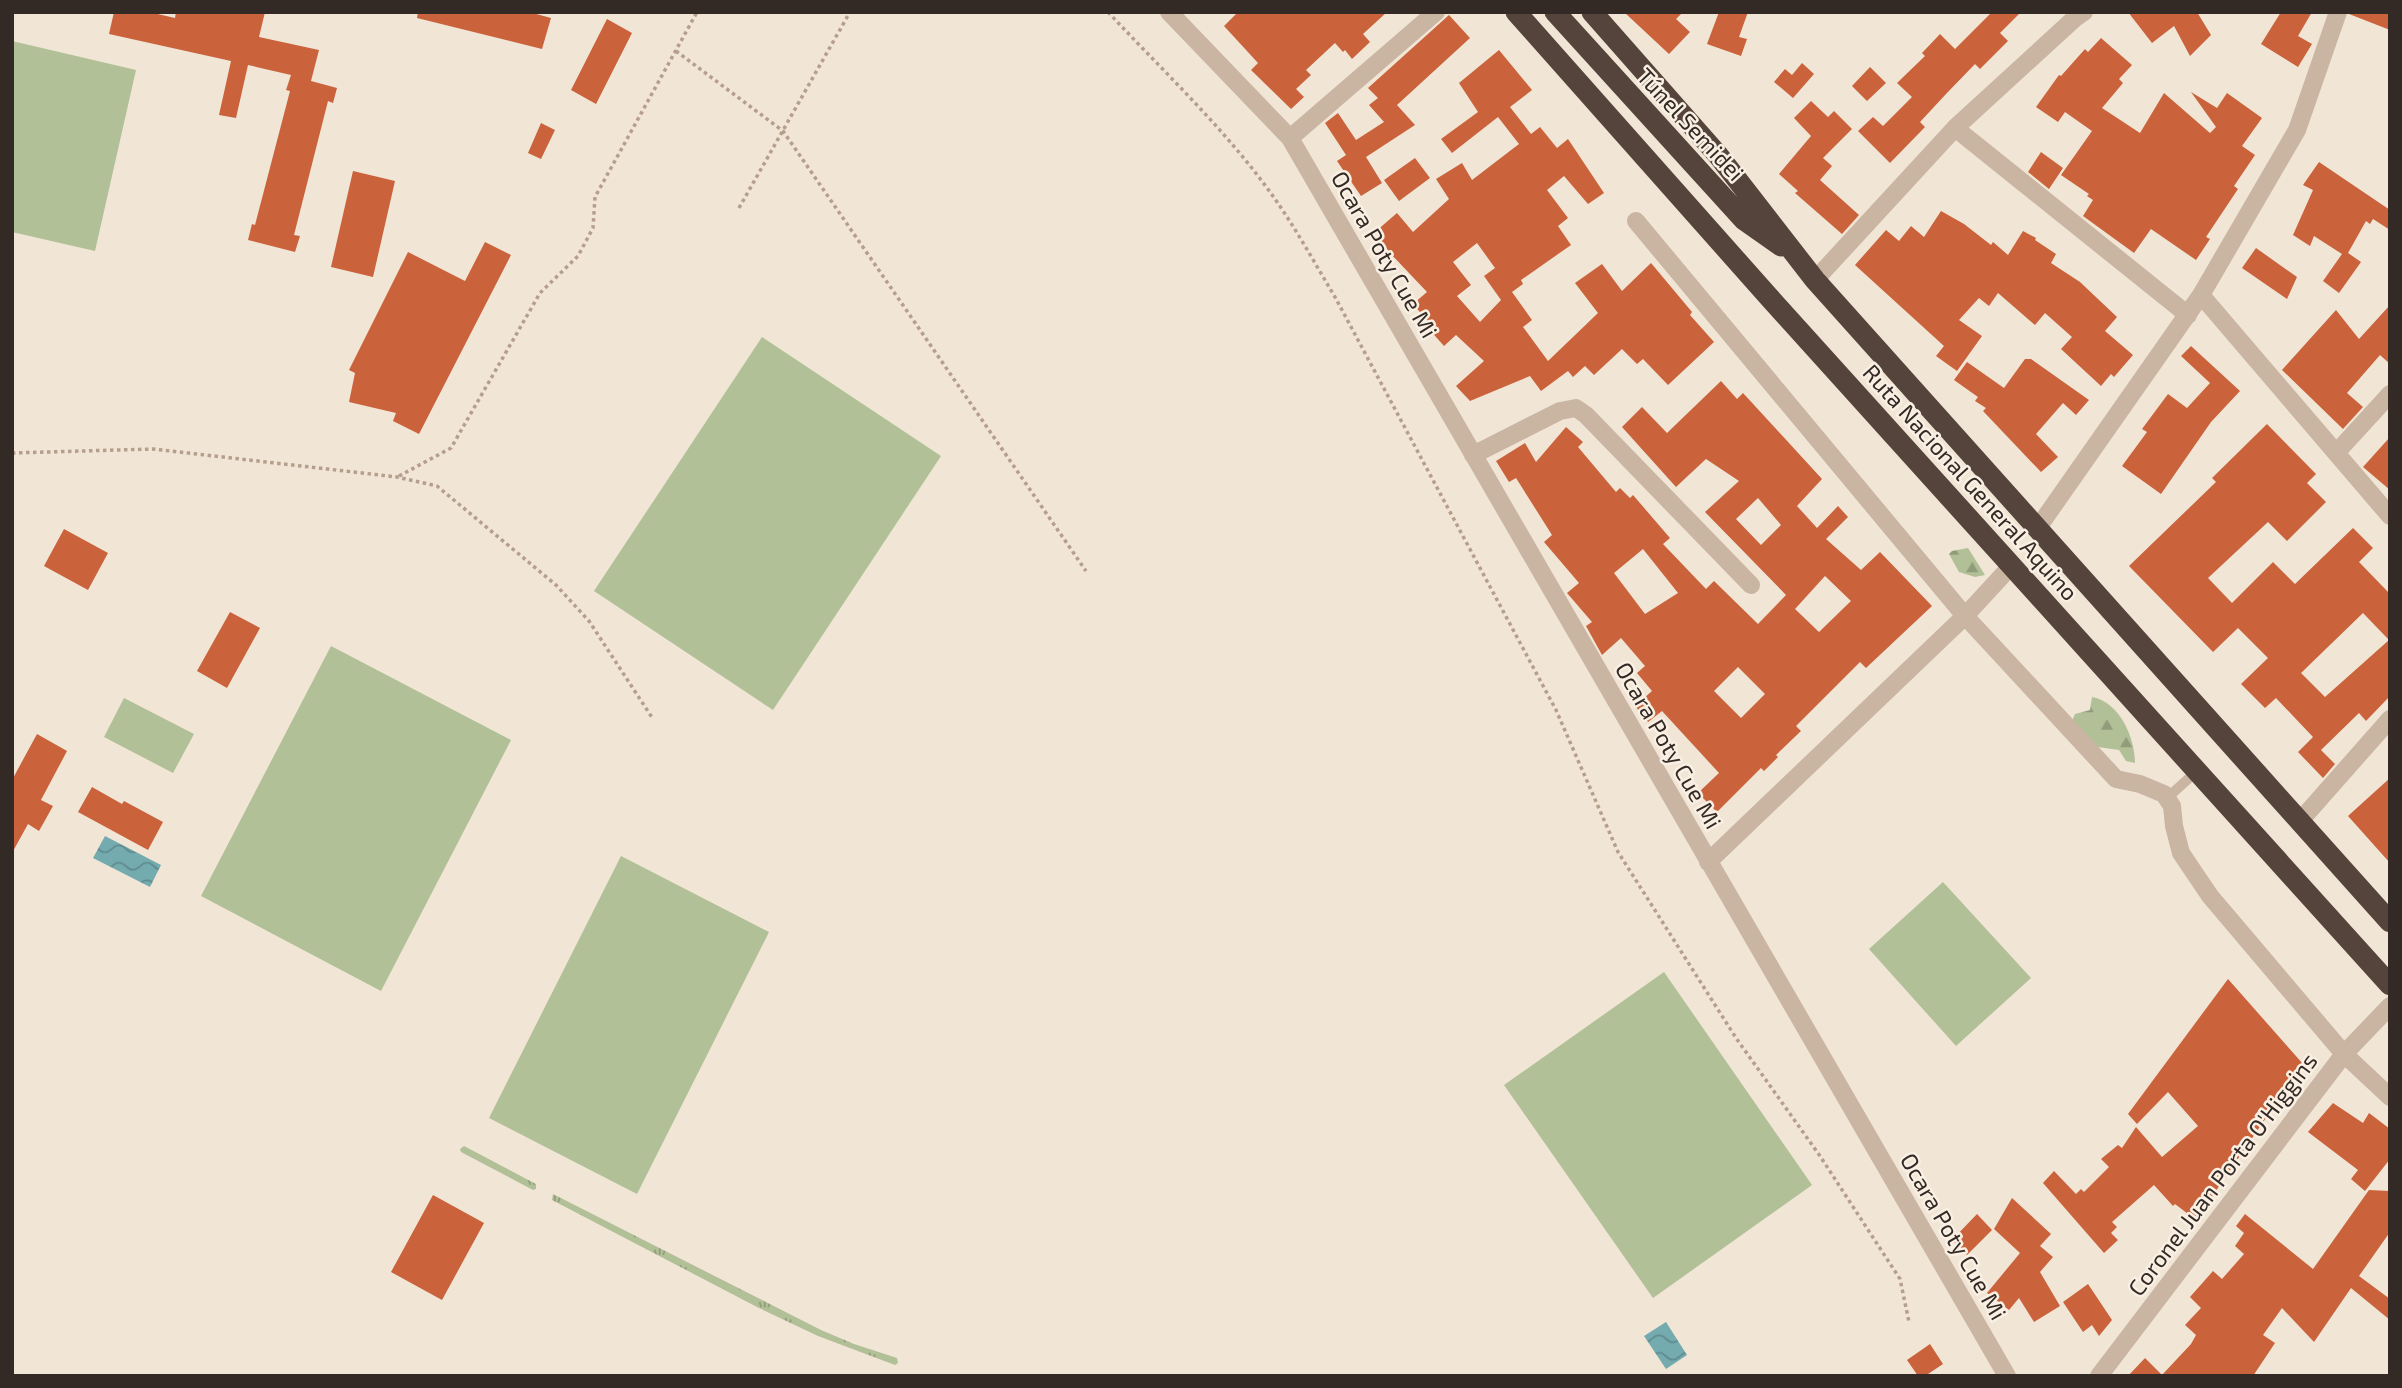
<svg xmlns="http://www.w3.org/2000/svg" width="2402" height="1388" font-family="'Exo 2',sans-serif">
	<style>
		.grass { fill: url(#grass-tufts) }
		.forest { fill: url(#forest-firs) }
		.pitch { fill: #b1c096 }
		.water { fill: url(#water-waves) }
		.building { fill: #ca623b; fill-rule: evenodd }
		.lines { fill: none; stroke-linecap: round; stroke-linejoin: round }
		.path { stroke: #b59f8c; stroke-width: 3.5; stroke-dasharray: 3.5 3.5; stroke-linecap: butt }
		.lane { stroke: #c9b5a2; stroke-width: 10 }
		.street { stroke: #c9b5a2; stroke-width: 18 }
		.highway { stroke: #55443b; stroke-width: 21 }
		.labels { text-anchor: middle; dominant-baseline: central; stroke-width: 5; stroke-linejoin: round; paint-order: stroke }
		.street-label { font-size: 23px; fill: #332a25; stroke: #f9efe2 }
	</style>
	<defs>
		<pattern id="grass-tufts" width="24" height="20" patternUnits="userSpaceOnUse" patternTransform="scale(1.75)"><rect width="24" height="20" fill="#b1c096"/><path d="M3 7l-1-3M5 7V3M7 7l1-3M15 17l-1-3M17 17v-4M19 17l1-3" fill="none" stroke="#919c7a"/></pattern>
		<pattern id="forest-firs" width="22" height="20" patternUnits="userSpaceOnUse" patternTransform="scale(1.75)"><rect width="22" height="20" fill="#b1c096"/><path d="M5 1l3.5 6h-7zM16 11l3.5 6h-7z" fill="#919c7a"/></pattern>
		<pattern id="water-waves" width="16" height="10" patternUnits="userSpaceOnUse" patternTransform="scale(1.75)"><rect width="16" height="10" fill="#74abaf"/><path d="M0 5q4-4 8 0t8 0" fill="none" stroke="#608b8e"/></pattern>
	</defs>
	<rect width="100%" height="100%" fill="#f1e5d6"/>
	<path class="grass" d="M464,1146L536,1184V1189L533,1190L461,1152L460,1149Z
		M553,1194L821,1330L854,1344L897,1358L898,1363L895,1365L818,1336L757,1307L552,1200Z"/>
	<path class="forest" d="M1968,548L1985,575L1975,577L1959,572L1949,554L1952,551Z
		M2092,697C2120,702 2135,738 2135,763L2126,761L2119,750L2098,747L2072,721L2075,714L2090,710Z"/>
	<path class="pitch" d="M12,41L136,70L95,251L12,232Z
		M762,337L941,456L773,710L594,591Z
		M331,646L511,740L381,991L201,896Z
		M124,698L194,734L173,773L104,737Z
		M621,856L769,932L637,1194L489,1118Z
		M1943,882L2031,978L1956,1046L1869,949Z
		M1664,972L1812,1185L1653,1298L1504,1085Z"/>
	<path class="water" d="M105,836L161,865L150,887L93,858Z
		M1666,1322L1687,1355L1666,1369L1644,1336Z"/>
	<path class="building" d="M114,12H149L175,18L176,12H265L259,37L319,50L311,81L337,88L333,103L328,101L294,235L300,236L295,252L248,240L252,224L255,225L290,91L286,90L291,75L248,65L236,118L219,115L231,61L109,34Z
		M418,12H529L551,18L542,49L417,18Z
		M1238,12H1387L1363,34L1370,42L1352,59L1345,50L1343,52L1335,43L1306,70L1311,75L1296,89L1304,97L1291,109L1251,70L1258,63L1224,26Z
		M1624,12H1683L1676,19L1690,32L1669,54Z
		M1719,12H1748L1739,37L1747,39L1741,56L1707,44Z
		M1992,12H2021L2000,33L2008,41L1980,69L1975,64L1946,94L1920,122L1925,127L1890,163L1858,131L1873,117L1883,126L1912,97L1897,83L1925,56L1922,53L1940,34L1955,49Z
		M2128,12H2197L2211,35L2190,56L2174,26L2152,43Z
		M2281,12H2312L2298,36L2312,44L2298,67L2261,44Z
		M2349,12H2390V30L2349,14Z
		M1449,15L1470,38L1397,105L1415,125L1366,157L1382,183L1361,196L1337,161L1346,155L1325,123L1338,113L1356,140L1384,122L1369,105L1378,98L1368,88Z
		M607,19L632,33L596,104L571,90Z
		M2101,38L2132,65L2119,79L2123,83L2102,108L2140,133L2164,93L2210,133L2216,127L2191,92L2217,108L2227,93L2262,118L2242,146L2255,155L2234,186L2238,189L2206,237L2210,239L2196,260L2151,229L2134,253L2083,216L2093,200L2087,196L2089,194L2061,175L2092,131L2065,112L2058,122L2036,107L2059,75L2061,76L2085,49L2088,52Z
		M1499,50L1532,90L1510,107L1531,134L1540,127L1557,148L1568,139L1604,193L1588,204L1564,176L1547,190L1568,218L1558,226L1571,245L1521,280L1523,284L1512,292L1532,320L1523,327L1548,361L1598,313L1575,283L1602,264L1622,291L1651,263L1692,312L1690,315L1714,342L1668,385L1643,359L1637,364L1622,349L1594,375L1585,366L1573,377L1568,371L1541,391L1530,376L1470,401L1456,386L1484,361L1456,335L1444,346L1428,328L1431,325L1413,304L1427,292L1390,253L1375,232L1397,213L1413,232L1449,199L1436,179L1462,163L1472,180L1519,144L1498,117L1452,153L1441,139L1478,112L1459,83ZM1477,243L1495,268L1484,276L1501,300L1480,322L1457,296L1471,285L1453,262Z
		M1802,63L1814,74L1793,98L1774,82L1785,69L1792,75Z
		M1870,67L1886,83L1867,101L1852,86Z
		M1811,101L1828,117L1834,111L1852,129L1823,158L1832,166L1820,180L1859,215L1842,234L1795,193L1798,191L1779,174L1811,136L1794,118Z
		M541,123L555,130L541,159L528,153Z
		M2041,152L2063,168L2049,189L2028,172Z
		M1415,158L1430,178L1399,201L1384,180Z
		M2319,162L2390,210V230L2373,219L2370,224L2366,221L2348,253L2361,262L2339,293L2323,281L2342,254L2314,236L2310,246L2293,235L2313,190L2303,185Z
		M353,171L395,181L373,277L331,267Z
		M1941,211L1964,224L1991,245L1993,242L2008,255L2023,231L2036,238L2035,240L2056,254L2051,263L2080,282L2117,317L2105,331L2133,355L2114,377L2111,374L2101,386L2061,349L2072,337L2045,313L2035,325L1998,293L1989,306L1979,298L1959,320L1982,336L1957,371L1936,356L1944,346L1855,265L1886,230L1899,241L1911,226L1924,237Z
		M485,242L511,255L419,434L393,421L396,413L349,402L355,373L349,370L408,252L465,281Z
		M2256,248L2297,277L2287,299L2242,268Z
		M2390,305V364L2380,355L2347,393L2363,407L2343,429L2282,370L2336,310L2359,339Z
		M2191,346L2240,391L2211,422L2161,494L2122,466L2147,432L2142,429L2168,394L2187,408L2210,383L2181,356Z
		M2025,359H2031L2089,400L2076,415L2063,403L2036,434L2058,457L2041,472L1983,411L1986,408L1975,401L1978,397L1954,380L1967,362L2004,388Z
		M1721,381L1737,399L1743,393L1822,479L1797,506L1817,528L1838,506L1848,517L1826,539L1861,570L1880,552L1932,606L1866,668L1860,662L1796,726L1801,731L1776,755L1778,757L1764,771L1761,768L1717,812L1698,793L1719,773L1662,711L1648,722L1635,706L1652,691L1637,673L1645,666L1621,638L1602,655L1586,626L1592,622L1567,593L1579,583L1544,542L1552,535L1516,478L1509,482L1496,461L1525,443L1536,462L1566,427L1583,442L1578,447L1616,492L1620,488L1630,498L1633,495L1670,538L1663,544L1706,589L1714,581L1758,624L1786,595L1705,512L1739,481L1706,459L1676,487L1622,427L1642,407L1667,433ZM1758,498L1781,525L1761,545L1736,519ZM1643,549L1678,593L1645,614L1614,573ZM1825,576L1851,601L1819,632L1795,609ZM1738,667L1765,694L1741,718L1714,691Z
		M2267,424L2316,474L2307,483L2326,502L2287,541L2268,522L2208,578L2232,603L2273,562L2295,584L2353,528L2373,548L2359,562L2390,594V696L2366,721L2359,713L2321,750L2335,764L2323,778L2298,752L2313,737L2276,698L2265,708L2241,684L2268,658L2238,628L2213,652L2129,566L2216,482L2212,478ZM2363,613L2389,640L2325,697L2301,673Z
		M2390,437V490L2363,467Z
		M64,529L108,553L88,590L44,566Z
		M230,612L260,628L227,688L197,671Z
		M37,734L67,751L41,800L53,806L39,831L28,824L12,853V780Z
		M2390,778V863L2348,816Z
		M92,787L122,804L124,801L163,822L148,850L78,812Z
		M2228,979L2303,1064L2196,1220L2175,1204L2173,1206L2154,1185L2112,1222L2117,1227L2111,1233L2118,1240L2104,1253L2043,1183L2054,1171L2076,1194L2081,1189L2084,1192L2109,1167L2101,1159L2118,1145L2122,1148L2136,1127L2162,1157L2198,1126L2168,1092L2137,1124L2128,1114Z
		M2333,1103L2363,1123L2369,1113L2390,1129V1159L2365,1191L2351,1179L2358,1170L2308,1132Z
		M2369,1190L2390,1191V1232L2359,1276L2390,1299V1320L2351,1288L2314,1342L2282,1308L2263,1335L2275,1343L2253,1376H2128L2145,1358L2162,1375L2191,1344L2196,1335L2185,1325L2201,1308L2190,1297L2213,1271L2222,1279L2244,1254L2235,1246L2244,1233L2236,1226L2245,1214L2313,1269Z
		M433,1195L484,1223L442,1300L391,1272Z
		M2012,1198L2051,1234L2040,1246L2053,1257L2040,1272L2060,1306L2034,1322L2019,1298L2009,1310L1987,1293L2020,1253L1994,1229Z
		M1977,1214L1992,1230L1967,1255L1952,1240Z
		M2088,1284L2112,1320L2099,1336L2092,1325L2083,1332L2063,1302Z
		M1930,1344L1943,1364L1925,1376H1918L1907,1360Z"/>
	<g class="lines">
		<path class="path" d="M1108,12C1163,71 1223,127 1270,192C1294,225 1314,262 1335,297L1556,710L1618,852L1736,1038L1820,1156L1900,1279L1909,1322
			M676,51L783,131L1086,571
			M739,208L850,12
			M12,453L153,449L397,477L437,486L556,585L589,621L653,719
			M399,476L451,448L540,293L578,256L593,228L595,197L697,12"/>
		<path class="lane" d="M2167,798L2197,771"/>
		<path class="street" d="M1169,12L1290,138L2007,1376
			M1955,128L2188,315
			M1290,138L1436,12
			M1636,221L1965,616L2116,779L2140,784L2164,794L2172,806L2174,826L2181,853L2210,896L2344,1054L2390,1097
			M1815,280L1955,128L2074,19L2084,12
			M2201,295L2390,516
			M2336,453L2390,394
			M1473,455L1560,411L1576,408L1586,415L1751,585
			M2037,529L2201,295L2297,130L2338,12
			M2300,821L2390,719
			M1708,862L1965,616L2012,565
			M2099,1376L2344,1054L2390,1006"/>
		<path class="highway" d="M1516,12L1768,296L2390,985
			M1555,12L1744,220L1781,246
			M1592,12L1718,155L1815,280L2390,922"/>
	</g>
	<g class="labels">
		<g class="street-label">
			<text transform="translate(1691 124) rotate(47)">Túnel Semidei</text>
			<text transform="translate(1385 254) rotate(60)">Ocara Poty Cue Mi</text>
			<text transform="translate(1971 482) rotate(48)">Ruta Nacional General Aquino</text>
			<text transform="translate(1669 745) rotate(60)">Ocara Poty Cue Mi</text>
			<text transform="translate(2222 1174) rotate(-53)">Coronel Juan Porta O'Higgins</text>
			<text transform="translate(1954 1236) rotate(60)">Ocara Poty Cue Mi</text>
		</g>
	</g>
	<rect width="2402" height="1388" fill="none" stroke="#332a25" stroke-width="28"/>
</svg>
